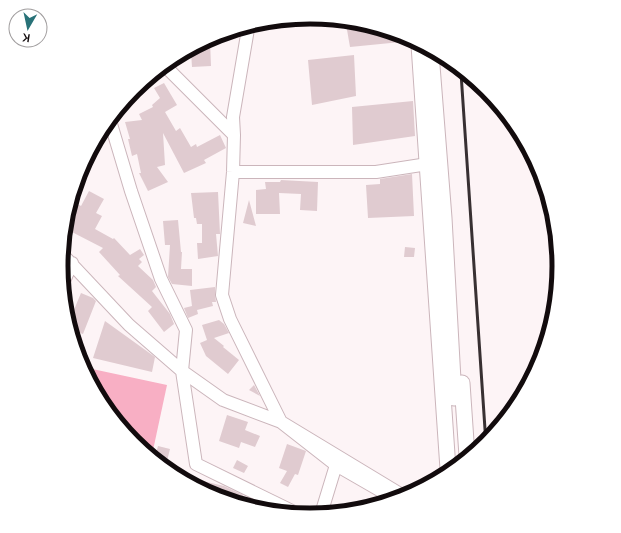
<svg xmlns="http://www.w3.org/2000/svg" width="621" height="533" font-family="Lato,sans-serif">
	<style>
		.green { fill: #f8afc4 }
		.building { fill: #e0cbd0 }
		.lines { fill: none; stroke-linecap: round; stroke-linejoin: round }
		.minor-casing { stroke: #cbb5bb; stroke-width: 14 }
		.major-casing { stroke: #cbb5bb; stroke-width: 17 }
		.minor { stroke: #fff; stroke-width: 12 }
		.major { stroke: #fff; stroke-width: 15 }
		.rail { stroke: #383032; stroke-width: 3 }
		.rim { fill: none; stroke: #120b0d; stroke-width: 5 }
	</style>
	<rect width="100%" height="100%" fill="#fdf4f6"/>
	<path class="green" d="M83,367L167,385L152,455L134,443Z"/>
	<path class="building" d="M346,24L406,36L412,40L411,41L350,47Z
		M210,40L211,66L192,67L191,52Z
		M354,55L356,96L312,105L308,60Z
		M164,83L177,105L165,112L176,131L180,128L191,147L196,144L197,147L220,135L226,148L204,160L206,163L184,173L163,133L165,165L157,167L168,182L148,191L139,173H141L137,154L132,156L128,139H130L125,122L142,120L139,114L153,107L152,105L160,98L154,88Z
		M413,101L415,136L353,145L352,107Z
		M412,174L414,216L368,218L366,185L380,184V179Z
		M281,180L318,182L317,211L300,210L301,194L279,193L280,214H256V190L266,189L265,182H280Z
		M89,191L104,199L96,213L102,216L95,229L113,239L114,238L130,255L140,249L144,255L139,259L142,262L138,266L153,280L156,287L152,291L170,314L174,324L164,332L148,311L152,307L118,276L120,275L99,252L103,248L68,230L74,202L81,206Z
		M218,192L220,234H216L218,256L198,259L197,243H202V224H197L196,218H194L191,193Z
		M249,200L256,226L243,223Z
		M178,220L181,252H182L181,269H192V286L172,284L168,277L170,245H165L163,221Z
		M405,247L415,248L414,257H404Z
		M215,287V295L216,302H212L213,306L197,310L198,314L188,318L184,308L192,306L190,290Z
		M81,293L93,298L96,301L83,334L74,331L71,317Z
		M219,320L224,324L229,333L214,338L224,346L223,347L239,360L228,374L206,356L200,343L207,340L202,325Z
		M105,321L155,357L152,372L93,358Z
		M254,385L260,396L249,390Z
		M227,415L248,422L245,430L260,436L255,447L241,442L239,448L219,441Z
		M287,444L306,451L298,475L295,474L288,487L280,483L287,471L279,468Z
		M158,446L170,449L166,465L155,457Z
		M237,460L248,466L244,473L233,468Z
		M186,478V477L224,486L243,495L241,502L215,497Z"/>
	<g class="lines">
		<g class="minor-casing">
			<path id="minor" d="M248,29L233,117L234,135L233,172L222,295L230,319L281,422
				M167,68L234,135
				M111,124L131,191L161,279L186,330L182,371L196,464L298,514
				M233,172H376L434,163
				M63,255L129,325L182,371L223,400L281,422
				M64,281L72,263
				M395,499L336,465L281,422L405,497
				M321,514L336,465"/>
		</g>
		<g class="major-casing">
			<path id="major" d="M419,45L448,469
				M431,53L444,218L454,398
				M462,383L467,456"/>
		</g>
		<use href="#minor" class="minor"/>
		<use href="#major" class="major"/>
		<path class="rail" d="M461,73L486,444"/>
	</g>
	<path d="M0 0H621V533H0ZM68 266a242 242 0 1 1 484 0a242 242 0 1 1-484 0Z" fill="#fff" fill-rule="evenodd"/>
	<path class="rim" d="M68 266a242 242 0 1 1 484 0a242 242 0 1 1-484 0Z"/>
	<g transform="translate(28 28) rotate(189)"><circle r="19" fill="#ffffff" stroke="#a09d9e"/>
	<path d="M0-3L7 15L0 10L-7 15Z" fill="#287278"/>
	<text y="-6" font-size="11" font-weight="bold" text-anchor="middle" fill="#120b0d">K</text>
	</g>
</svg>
